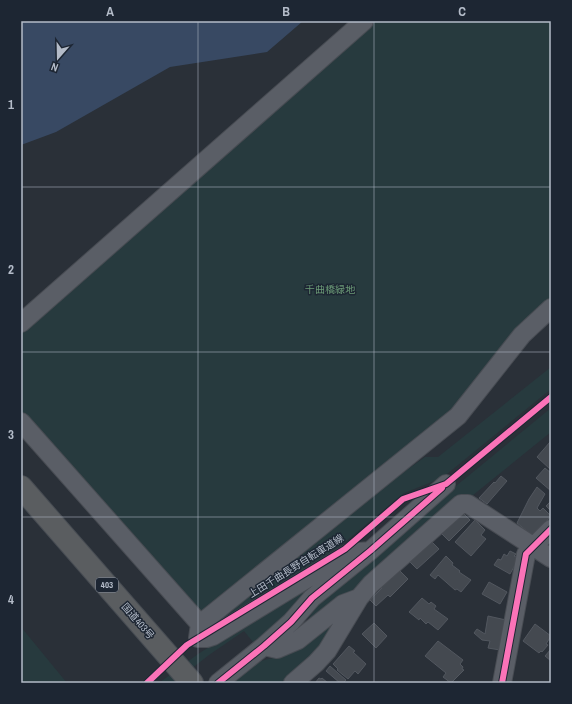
<svg xmlns="http://www.w3.org/2000/svg" width="572" height="704" font-family="'Archivo Narrow','Noto Sans JP',sans-serif">
	<style>
		.green { fill: #273a3e }
		.water { fill: #384963 }
		.building { fill: #444950; stroke: #52575f }
		.lines { fill: none; stroke-linecap: round; stroke-linejoin: round }
		.minor-casing { stroke: #484c53; stroke-width: 20 }
		.highway-casing { stroke: #474c53; stroke-width: 24 }
		.minor { stroke: #5a5e66; stroke-width: 18 }
		.highway { stroke: #5a5d60; stroke-width: 22 }
		.cycleway-casing { stroke: #1d2633; stroke-width: 8 }
		.cycleway { stroke: #fb73b8; stroke-width: 6 }
		.grid { fill: none; stroke: #b4bcc9; stroke-width: 1; stroke-opacity: 0.55 }
		.labels { text-anchor: middle; dominant-baseline: central; stroke-width: 3; stroke-linejoin: round; paint-order: stroke }
		.shield { fill: #1d2633; stroke: #878f9c; stroke-width: 1 }
		.shield-label { font-size: 9px; font-weight: bold; fill: #b4bcc9 }
		.park-label { font-size: 10px; fill: #6b9a76; stroke: #1d2633 }
		.street-label { font-size: 10px; fill: #b4bcc9; stroke: #1d2633 }
		.neatline { fill: none; stroke: #b4bcc9; stroke-width: 1.5 }
		.grid-label { font-size: 13px; text-anchor: middle; font-weight: bold; fill: #b4bcc9 }
	</style>
	<rect width="100%" height="100%" fill="#2a3038"/>
	<path class="green" d="M373,21H551V301L453,412L199,616L21,416V329Z
		M551,367V389L442,478L404,493L339,547L277,587L205,631L350,510L425,457H438Z
		M551,408V432L353,592L283,640L307,621L317,605L445,495Z
		M345,562L263,637L253,642L244,631L209,655L173,683H159L198,654Z
		M348,610L318,655L295,673L280,683H227L261,661L281,656Z
		M21,627L67,683H21Z"/>
	<path class="water" d="M21,21H303L267,52L170,67L56,132L21,145Z"/>
	<path class="building" d="M550,442L551,444V470L537,457Z
		M545,468L551,473V491L536,478Z
		M501,476L507,481L487,504L479,498L494,482L495,483Z
		M537,487L545,494L537,508L540,511L543,508L551,516L533,536L517,523L529,499Z
		M551,501V511L546,506Z
		M461,511L470,520L449,541L440,532Z
		M475,520L485,530L481,535L486,539L471,556L455,542Z
		M430,540L439,549L417,569L408,560Z
		M510,551L516,554L514,556L519,558L510,574L494,565L498,559L501,560L504,554L507,556Z
		M446,556L453,563L452,565L460,571L459,572L471,580L461,592L457,589L455,590L438,575L435,579L430,575Z
		M397,568L408,579L390,597L388,595L376,606L370,600L382,588L379,585Z
		M489,582L507,592L500,604L482,594Z
		M422,598L429,604L431,602L436,606L434,609L448,619L438,630L428,622L426,624L420,618L419,620L409,612Z
		M488,616L506,620L500,650L488,648L490,641L482,640L474,633L477,629L485,634Z
		M374,623L387,636L376,648L362,634Z
		M535,624L551,636L546,644L548,645L542,652L541,651L539,653L523,641Z
		M438,641L463,660L460,664L463,667L462,669L464,670L451,683L443,677L446,673L425,656Z
		M349,646L355,651L353,652L366,664L358,674L355,671L348,679L337,670L338,669L333,664Z
		M551,649V661L545,656Z
		M330,666L346,680L343,683H340L326,671Z
		M319,678L321,679L322,678L328,683H315Z"/>
	<g class="lines">
		<g class="minor-casing">
			<path id="minor" d="M21,323L364,21
				M21,422L200,624L198,638H207L213,636L349,553L370,551
				M200,624L458,416L522,335L551,308
				M264,646L277,649L298,640L343,604L359,598
				M218,683L264,646L291,622L312,598L370,551L446,484
				M293,683L316,663L327,651L359,598L371,584L461,504H468L551,558
				M502,683L526,554L551,529"/>
		</g>
		<g class="highway-casing">
			<path id="highway" d="M21,487L192,683"/>
		</g>
		<use href="#minor" class="minor"/>
		<use href="#highway" class="highway"/>
		<g class="cycleway-casing">
			<path id="cycleway" d="M147,683L187,645L345,549L403,499L446,484L551,397
				M218,683L264,646L291,622L312,598L370,551L442,488
				M502,683L526,554L551,529"/>
		</g>
		<use href="#cycleway" class="cycleway"/>
	</g>
	<path class="grid" d="M198,21V683M374,21V683M21,187H551M21,352H551M21,517H551"/>
	<g class="labels">
		<rect class="shield" x="96" y="578" width="22" height="14" rx="3"/>
		<g class="shield-label">
			<text x="107" y="585">403</text>
		</g>
		<g class="park-label">
			<text x="330" y="289">千曲橋緑地</text>
		</g>
		<g class="street-label">
			<text transform="translate(296 566) rotate(-32)">上田千曲長野自転車道線</text>
			<text transform="translate(138 621) rotate(49)">国道403号</text>
		</g>
	</g>
	<rect width="572" height="704" fill="none" stroke="#1d2633" stroke-width="44"/>
	<g transform="translate(58 58) rotate(200)" stroke="#1d2633" stroke-width="3" paint-order="stroke">
	<path d="M0-3L7 15L0 10L-7 15Z" fill="#b4bcc9"/>
	<text y="-6" font-size="11" font-weight="bold" text-anchor="middle" fill="#b4bcc9">N</text>
	</g>
	<rect x="22" y="22" width="528" height="660" class="neatline"/>
	<g class="grid-label">
		<text x="110" y="16">A</text>
		<text x="286" y="16">B</text>
		<text x="462" y="16">C</text>
		<text x="11" y="109">1</text>
		<text x="11" y="274">2</text>
		<text x="11" y="439">3</text>
		<text x="11" y="604">4</text>
	</g>
</svg>
